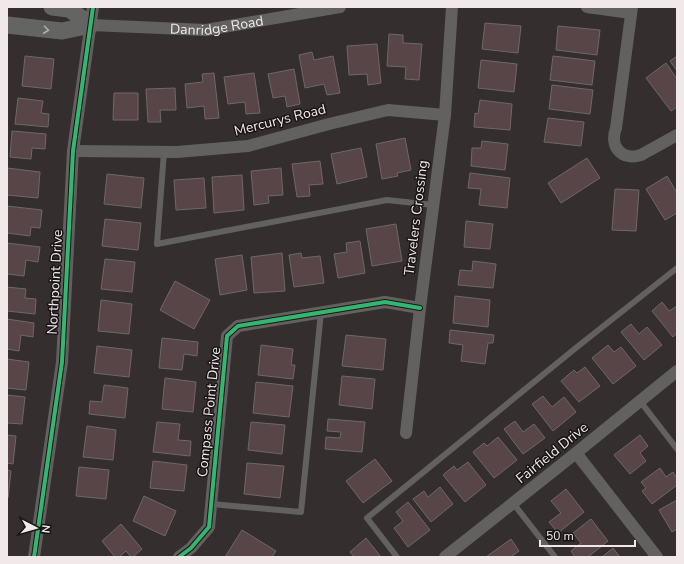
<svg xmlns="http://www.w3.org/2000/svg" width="684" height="564" font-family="'Nunito Sans',sans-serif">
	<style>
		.building { fill: #584548; stroke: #6e6868 }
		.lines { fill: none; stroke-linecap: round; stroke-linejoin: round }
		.lane { stroke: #626160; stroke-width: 6 }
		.street { stroke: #626160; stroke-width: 12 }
		.secondary { stroke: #646463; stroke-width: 17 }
		.cycleway-casing { stroke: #1a1515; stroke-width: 6 }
		.cycleway { stroke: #33b770; stroke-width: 4 }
		.oneway { stroke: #b1adad }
		.labels { text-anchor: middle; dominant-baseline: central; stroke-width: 3; stroke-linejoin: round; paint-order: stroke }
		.street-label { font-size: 14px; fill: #f0e8e9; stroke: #1a1515 }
	</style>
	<rect width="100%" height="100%" fill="#342e2e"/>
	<path class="building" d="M485,23L521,26L518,53L482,49Z
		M558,26L600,30L597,55L556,50Z
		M389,34L403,35V43L422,44L419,80L405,79L406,67L387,66Z
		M377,44L381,83L368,85L367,74L349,75L347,46Z
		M312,52L314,60L333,56L340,93L327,95L324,84L305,88L299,55Z
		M25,56L54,59L51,89L22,86Z
		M553,56L595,61L592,85L550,80Z
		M677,56V71L670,61Z
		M481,60L517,64L514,92L478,88Z
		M666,63L677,79V107L671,111L646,78Z
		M294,69L300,104L287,107L285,96L273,98L268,74Z
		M214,73L219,118L205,119L204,106L187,108L185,84L203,82L202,74Z
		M254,73L260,113L246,114L245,102L228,104L224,77Z
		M552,85L593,90L590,114L549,109Z
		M175,88L176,110H160L161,122H148L146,89Z
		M114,93H138V120H113Z
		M18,98L43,101L41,113L49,114L48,127L15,124Z
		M480,100L512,104L510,130L474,127L475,113L478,114Z
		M548,118L584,122L581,146L544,142Z
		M12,131L46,134L45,149L32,148L31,159L10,157Z
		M405,138L411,170L397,173L398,176L382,179L376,144Z
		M482,141L508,144L505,170L471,166L472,148H481Z
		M361,148L367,177L337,184L331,154Z
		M587,158L600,178L561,203L548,183Z
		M320,161L323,184L309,185L310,196L297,197L292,164Z
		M7,168L40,172L38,198L7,195Z
		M281,168L283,195L268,196L269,203L254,205L251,171Z
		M470,173L510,178L507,208L479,205L481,189L468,188Z
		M107,174L144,178L141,208L104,204Z
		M242,175L244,210L214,213L212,177Z
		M667,176L677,193V213L665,220L646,189Z
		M204,178L206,208L176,210L174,180Z
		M615,189L639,190L636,231L612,230Z
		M7,206L42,210L40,228L31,227L30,236L7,233Z
		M105,219L141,223L138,250L102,246Z
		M466,221L493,224L490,249L464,247Z
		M396,224L402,261L372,266L366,229Z
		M360,241L365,273L338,278L334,254L347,252L346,243Z
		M7,243L40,247L38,262L26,260L24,276L7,274Z
		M282,253L285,291L254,293L251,257Z
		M301,253L302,258L320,256L324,283L294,287L289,255Z
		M242,255L247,290L220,295L215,259Z
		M105,259L135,262L132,292L101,289Z
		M473,261L496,264L493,288L458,285L460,270L472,271Z
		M175,281L210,300L194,329L160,310Z
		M7,287L26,289L25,298L36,299L35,314L7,311Z
		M455,296L490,300L488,327L453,323Z
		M101,300L132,304L129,334L98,331Z
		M662,302L669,311L677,306V333L673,337L652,311Z
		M7,319L34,323L33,337L21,335L19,351L7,349Z
		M631,324L639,334L647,327L662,345L644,360L621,332Z
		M450,330L494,335L493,343H488L485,364L461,361L463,345L449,343Z
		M346,335L386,339L383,370L342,366Z
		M162,338L198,342L197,356L184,354L182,370L159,368Z
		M261,345L293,349L291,365H295L293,379L258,375Z
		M608,345L614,352L621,347L636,366L613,384L592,358Z
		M97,346L132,350L129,377L94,373Z
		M7,359L29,362L26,390L7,388Z
		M585,367L600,386L579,402L561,381L574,370L577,373Z
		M342,376L375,379L372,409L339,405Z
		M165,378L196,382L193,412L162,409Z
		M256,382L293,386L289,417L253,413Z
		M104,385L128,388L125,418L89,414L90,401L102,402Z
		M7,395L25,397L22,424L7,423Z
		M543,396L552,407L564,397L576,412L553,431L532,404Z
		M328,419L365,422L362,452L325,449L326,437L340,438L341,432L327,431Z
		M515,421L523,432L534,424L545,438L523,454L504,429Z
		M157,422L180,424L178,440L191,441L190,456L153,452Z
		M251,422L285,425L282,454L248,450Z
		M87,426L116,430L113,460L83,457Z
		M7,435L16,436L13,464L7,463Z
		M640,435L648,446L640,453L646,461L630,474L614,455Z
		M498,437L517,460L494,478L473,452L484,443L487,446Z
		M375,459L392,481L363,503L346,481Z
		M153,461L187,465L184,491L150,488Z
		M468,462L486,485L465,502L443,475L454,466L457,470Z
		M247,463L284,466L280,498L244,494Z
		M79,467L109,470L106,499L76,496Z
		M660,468L666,477L673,472L677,478V485L652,504L642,491L646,488L641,482Z
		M7,470L11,471L8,498H7Z
		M440,487L453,504L431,522L413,499L424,491L428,497Z
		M566,489L584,512L558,533L549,522L561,513L551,501Z
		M144,496L176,511L165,536L133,521Z
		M677,500V529L672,532L659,510Z
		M408,502L430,530L408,547L394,528L403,521L396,512Z
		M591,519L608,541L588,557H575L571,551L581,543L573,533Z
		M121,524L142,549L133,557H131L126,551L119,557H115L102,541Z
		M242,530L276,551L272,557H225Z
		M366,538L381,557H354L350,552Z
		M511,539L519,551L512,556V557H486Z
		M613,548L620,557H602Z"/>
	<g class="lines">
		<path class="lane" d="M164,152L157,244L387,200L433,205
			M640,401L677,449
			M513,503L555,557
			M211,504L301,512L321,312
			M397,557L367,518L577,347L677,268"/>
		<g class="street">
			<path d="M587,7L631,13"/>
			<path d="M632,7L616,128C609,147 622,161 641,155L677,135"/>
			<path id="s1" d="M91,25L206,30L340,7"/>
			<path d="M73,151L177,152L248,146L329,124L388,110L445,115"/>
			<path d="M406,433L420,308L445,115L452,7"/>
			<path d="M576,453L657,557"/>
			<path d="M34,557L62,362L73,151L93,7"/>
			<path d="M179,557L191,548L209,527L227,336L238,326L385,302L420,308"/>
			<path d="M445,557L576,453L677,371"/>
		</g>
		<path class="secondary" d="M52,7L69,9L91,25
			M7,25L62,31L91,25"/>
		<g class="cycleway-casing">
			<path id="cycleway" d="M34,557L62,362L73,151L93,7
				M179,557L191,548L209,527L227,336L238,326L385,302L420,308"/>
		</g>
		<use href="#cycleway" class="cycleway"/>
	</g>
	<defs><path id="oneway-chevron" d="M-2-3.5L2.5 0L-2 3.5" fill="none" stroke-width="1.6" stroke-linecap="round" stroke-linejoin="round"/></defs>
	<use class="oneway" href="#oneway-chevron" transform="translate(46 30) rotate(7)"/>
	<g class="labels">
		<g class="street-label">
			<text stroke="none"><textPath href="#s1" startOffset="126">Danridge Road</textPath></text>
			<text transform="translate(280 120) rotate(-14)">Mercurys Road</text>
			<text transform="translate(416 218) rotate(-83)">Travelers Crossing</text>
			<text transform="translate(55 282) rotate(-87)">Northpoint Drive</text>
			<text transform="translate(209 412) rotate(-84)">Compass Point Drive</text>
			<text transform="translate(552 453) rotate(-39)">Fairfield Drive</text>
		</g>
	</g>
	<rect width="684" height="564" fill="none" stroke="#f0e8e9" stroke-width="16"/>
	<g transform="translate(36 528) rotate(96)" stroke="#1a1515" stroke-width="3" paint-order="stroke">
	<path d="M0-3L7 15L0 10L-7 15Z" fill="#f0e8e9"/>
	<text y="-6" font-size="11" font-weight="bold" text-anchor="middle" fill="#f0e8e9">N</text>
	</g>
	<path d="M540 540v6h95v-6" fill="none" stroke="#f0e8e9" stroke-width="2"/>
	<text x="546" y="540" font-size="12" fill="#f0e8e9" stroke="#1a1515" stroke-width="3" paint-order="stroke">50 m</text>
</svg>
